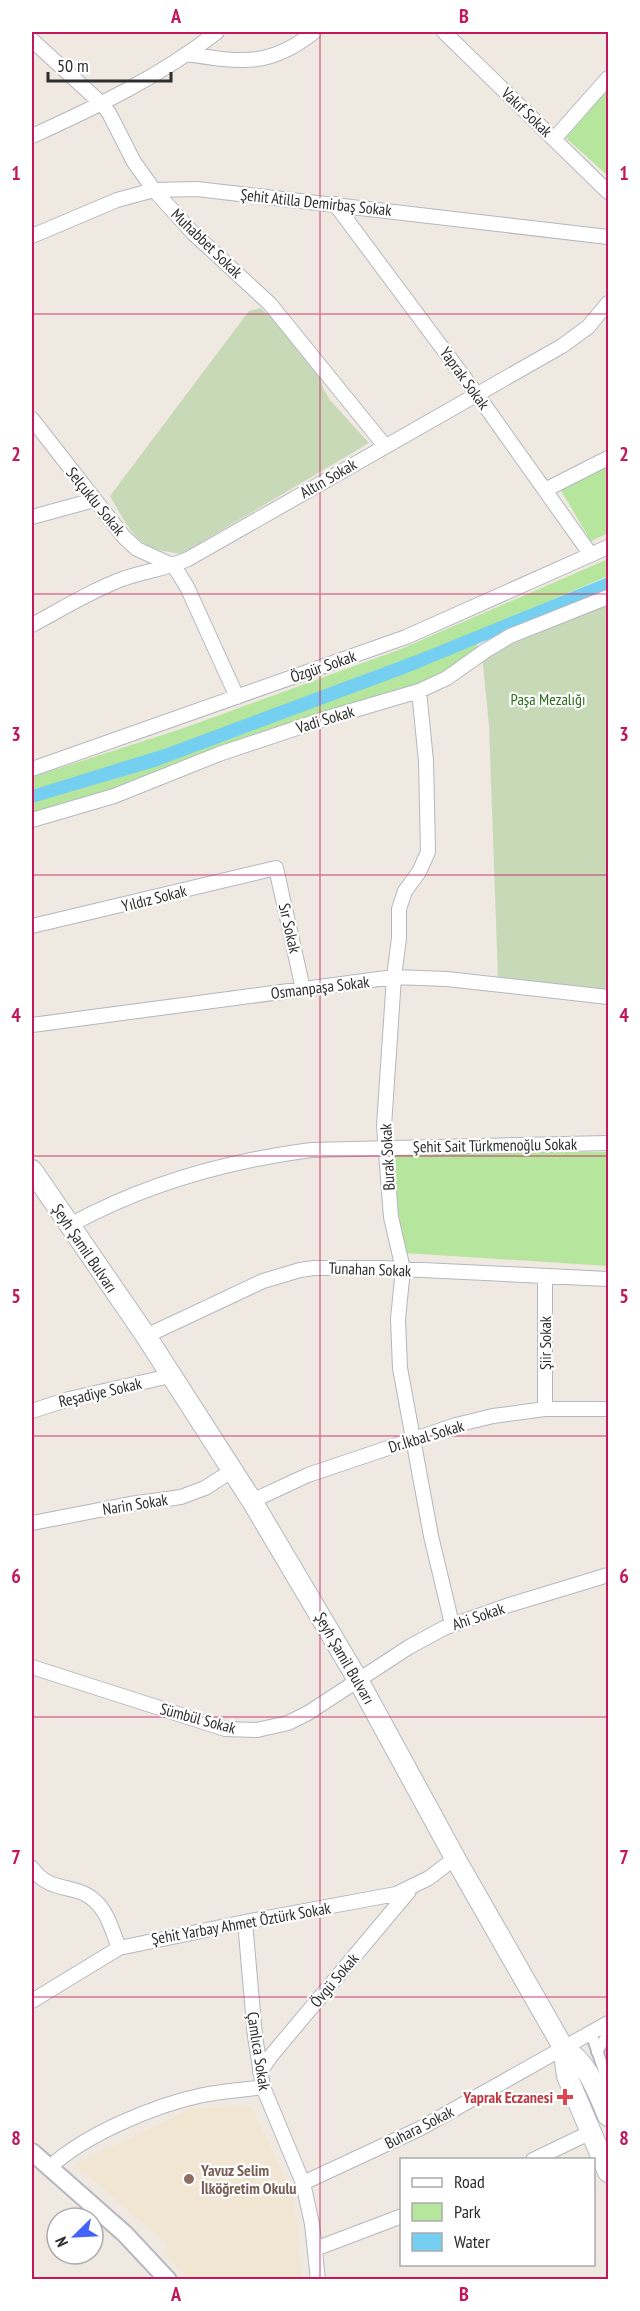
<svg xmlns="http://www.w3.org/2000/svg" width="640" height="2311" font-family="'PT Sans Narrow',sans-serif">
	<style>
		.education { fill: #f0e6d1 }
		.green { fill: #b6e59e }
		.cemetery { fill: #c8d9b8 }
		.water { fill: #75cff0 }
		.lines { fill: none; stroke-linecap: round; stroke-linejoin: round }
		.pedestrian-casing { stroke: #b4b7c1; stroke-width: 14 }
		.minor-casing { stroke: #b4b7c1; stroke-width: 16 }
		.tertiary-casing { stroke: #b4b7c1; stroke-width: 20 }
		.secondary-casing { stroke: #b4b7c1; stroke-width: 22 }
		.pedestrian { stroke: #fff; stroke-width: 10 }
		.minor { stroke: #fff; stroke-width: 14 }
		.tertiary { stroke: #fff; stroke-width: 16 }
		.secondary { stroke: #fff; stroke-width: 20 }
		.grid { fill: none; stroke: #c2185b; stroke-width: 1.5; stroke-opacity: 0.55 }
		.health-dot { fill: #e0444e; stroke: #fff; stroke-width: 2 }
		.education-dot { fill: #8d6e63; stroke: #fff; stroke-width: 2 }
		.labels { text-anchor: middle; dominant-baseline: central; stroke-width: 4.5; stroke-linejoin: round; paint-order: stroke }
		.street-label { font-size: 16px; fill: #2e2e2e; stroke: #fff }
		.park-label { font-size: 16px; fill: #2c6e1b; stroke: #fff }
		.health-label { font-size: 16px; font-weight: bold; fill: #be3a42; stroke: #fff; text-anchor: end }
		.education-label { font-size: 16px; font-weight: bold; fill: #785e54; stroke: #fff; text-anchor: start }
		.neatline { fill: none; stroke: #c2185b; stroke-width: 2 }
		.grid-label { font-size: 20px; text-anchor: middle; font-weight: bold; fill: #c2185b }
	</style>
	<rect width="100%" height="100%" fill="#efe9e1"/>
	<path class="education" d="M251,2106L293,2193L302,2279H188L165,2254L167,2244L75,2164L190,2109Z"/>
	<path class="green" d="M608,88V176L566,138Z
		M608,466V533L591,541L560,489Z
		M608,559V576L473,633L480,653L431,679L105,793L32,815V777L184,728L401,649Z
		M389,1152H608V1266L405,1253L396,1213Z"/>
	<path class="cemetery" d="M260,308L271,317L318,370L323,388L330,400L369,443L181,554C172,552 161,551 152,548C132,540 121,514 110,496L249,311Z
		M608,605V990L498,979L489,725L482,656Z"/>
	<path class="water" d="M608,577V590L407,673L155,767L32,803V790L167,748L419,654Z"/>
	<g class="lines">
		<g class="pedestrian-casing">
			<path id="pedestrian" d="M591,2033L608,2082
				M597,2052L608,2033"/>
		</g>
		<g class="minor-casing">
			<path id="minor" d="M444,32L608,192
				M32,40L102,104L109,113L134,162L154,190L193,233L270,304L385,446
				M186,54C240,62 269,68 314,32
				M32,136C96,107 161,76 217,32
				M554,139L608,78
				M335,204L478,396L591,555
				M32,236L117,200L154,190L197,189L608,237
				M32,419L124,537L137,549L174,566L187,587L237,697
				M545,490L608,458
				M32,517L94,500
				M32,625C62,609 92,590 125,578C146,571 168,568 188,559L562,346L588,327L608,303
				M419,691L426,761L428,852L419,872L405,891L399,909V938L394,977L384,1126L391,1217L403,1269L398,1319L400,1368L431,1536L452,1624
				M32,769L406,637L608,547
				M32,820L114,796L219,754L324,719L419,691L447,678L485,651L510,636L608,597
				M32,926L276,868L303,989
				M32,1025L394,977L447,979L608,997
				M70,1225C145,1184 226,1161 311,1150L608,1143
				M146,1336L263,1281L300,1270L314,1268H382L608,1279
				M545,1409V1277
				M32,1411L69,1399L170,1376
				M252,1501L308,1475L456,1425L493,1416L545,1409H608
				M32,1523L130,1504L181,1497L205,1488L233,1470
				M32,1667L225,1729L257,1730L288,1723L308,1713L409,1647L444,1628L509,1605L608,1575
				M32,1868C51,1895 77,1882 96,1902C108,1913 113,1933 119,1948
				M245,1922L255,2036L263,2087L303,2183L312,2224L318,2280
				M32,2001L119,1948L245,1922L396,1894L429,1878L455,1858
				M260,2072L270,2057L409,1891
				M533,2160L591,2132
				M50,2167C86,2134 155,2105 203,2095C222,2091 243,2090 263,2087
				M303,2183L419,2129L608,2023
				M315,2249L402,2216"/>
		</g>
		<g class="tertiary-casing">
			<path id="tertiary" d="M32,2152L125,2234L168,2280"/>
		</g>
		<g class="secondary-casing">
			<path id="secondary" d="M32,1170L146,1336L252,1501L358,1680L455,1858L563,2047L567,2076L608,2172
				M563,2047C589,2065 596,2088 608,2116"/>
		</g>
		<use href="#pedestrian" class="pedestrian"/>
		<use href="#minor" class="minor"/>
		<use href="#tertiary" class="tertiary"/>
		<use href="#secondary" class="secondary"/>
	</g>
	<path class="grid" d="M320,32V2280M32,314H608M32,594H608M32,875H608M32,1156H608M32,1436H608M32,1717H608M32,1997H608"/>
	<path class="health-dot" d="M562 2088h6v6h6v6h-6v6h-6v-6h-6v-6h6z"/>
	<circle class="education-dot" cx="189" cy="2179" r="6"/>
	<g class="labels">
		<g class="street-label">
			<text transform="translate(527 112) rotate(44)">Vakıf Sokak</text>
			<text transform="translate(316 202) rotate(6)">Şehit Atilla Demirbaş Sokak</text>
			<text transform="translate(207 243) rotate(44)">Muhabbet Sokak</text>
			<text transform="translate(465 378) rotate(54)">Yaprak Sokak</text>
			<text transform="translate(328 478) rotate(-30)">Altın Sokak</text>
			<text transform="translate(96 501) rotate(51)">Selçuklu Sokak</text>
			<text transform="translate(323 666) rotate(-19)">Özgür Sokak</text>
			<text transform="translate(325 719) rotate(-17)">Vadi Sokak</text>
			<text transform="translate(154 898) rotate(-14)">Yıldız Sokak</text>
			<text transform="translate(290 928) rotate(77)">Sır Sokak</text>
			<text transform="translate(320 987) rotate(-7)">Osmanpaşa Sokak</text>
			<text transform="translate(495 1145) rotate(-1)">Şehit Sait Türkmenoğlu Sokak</text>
			<text transform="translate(387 1157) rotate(-93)">Burak Sokak</text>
			<text transform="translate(85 1248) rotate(56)">Şeyh Şamil Bulvarı</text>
			<text transform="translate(370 1269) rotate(2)">Tunahan Sokak</text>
			<text transform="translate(545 1343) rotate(-90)">Şiir Sokak</text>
			<text transform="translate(100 1392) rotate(-13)">Reşadiye Sokak</text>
			<text transform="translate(426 1436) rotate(-17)">Dr.İkbal Sokak</text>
			<text transform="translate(135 1504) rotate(-9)">Narin Sokak</text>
			<text transform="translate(478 1616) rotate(-19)">Ahi Sokak</text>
			<text transform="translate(345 1658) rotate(60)">Şeyh Şamil Bulvarı</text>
			<text transform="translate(198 1718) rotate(15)">Sümbül Sokak</text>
			<text transform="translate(241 1923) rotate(-10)">Şehit Yarbay Ahmet Öztürk Sokak</text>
			<text transform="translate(334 1980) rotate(-50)">Övgü Sokak</text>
			<text transform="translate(259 2051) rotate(81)">Çamlıca Sokak</text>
			<text transform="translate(419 2127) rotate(-27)">Buhara Sokak</text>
		</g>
		<g class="park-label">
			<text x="548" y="699">Paşa Mezalığı</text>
		</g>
		<g class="health-label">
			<text x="553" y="2097">Yaprak Eczanesi</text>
		</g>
		<g class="education-label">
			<text x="201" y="2170">Yavuz Selim<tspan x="201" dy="18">İlköğretim Okulu</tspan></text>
		</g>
	</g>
	<rect width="640" height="2311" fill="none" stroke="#ffffff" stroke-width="66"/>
	<rect x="400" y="2158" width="195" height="108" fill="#ffffff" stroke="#ababab" stroke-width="1.5"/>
	<rect x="412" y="2178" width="30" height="9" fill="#ffffff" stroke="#ababab" stroke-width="1.5"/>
	<text x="454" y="2188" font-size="18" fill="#2e2e2e">Road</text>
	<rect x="412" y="2203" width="30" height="18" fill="#b6e59e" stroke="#ababab" stroke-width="1.5"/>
	<text x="454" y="2218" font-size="18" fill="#2e2e2e">Park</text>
	<rect x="412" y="2233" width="30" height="18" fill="#75cff0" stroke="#ababab" stroke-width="1.5"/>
	<text x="454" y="2248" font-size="18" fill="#2e2e2e">Water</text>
	<g transform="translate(75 2236) rotate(246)"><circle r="28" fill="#ffffff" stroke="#ababab" stroke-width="1.5"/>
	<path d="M0-4.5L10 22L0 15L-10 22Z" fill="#4264fb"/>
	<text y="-9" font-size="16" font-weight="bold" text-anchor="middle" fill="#2e2e2e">N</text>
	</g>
	<path d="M48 72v9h123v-9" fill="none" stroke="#2e2e2e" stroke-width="3"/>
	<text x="57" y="72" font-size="18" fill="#2e2e2e" stroke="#ffffff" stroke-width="4.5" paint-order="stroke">50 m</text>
	<rect x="33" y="33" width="574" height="2245" class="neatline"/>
	<g class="grid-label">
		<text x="176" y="23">A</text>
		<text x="464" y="23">B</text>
		<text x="16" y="180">1</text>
		<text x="624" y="180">1</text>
		<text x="16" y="461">2</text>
		<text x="624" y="461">2</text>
		<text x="16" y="741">3</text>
		<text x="624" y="741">3</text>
		<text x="16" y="1022">4</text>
		<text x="624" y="1022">4</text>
		<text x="16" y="1303">5</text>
		<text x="624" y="1303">5</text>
		<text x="16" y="1583">6</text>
		<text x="624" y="1583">6</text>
		<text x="16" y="1864">7</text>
		<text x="624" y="1864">7</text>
		<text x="16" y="2145">8</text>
		<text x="624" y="2145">8</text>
		<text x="176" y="2301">A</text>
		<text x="464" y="2301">B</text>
	</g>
</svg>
